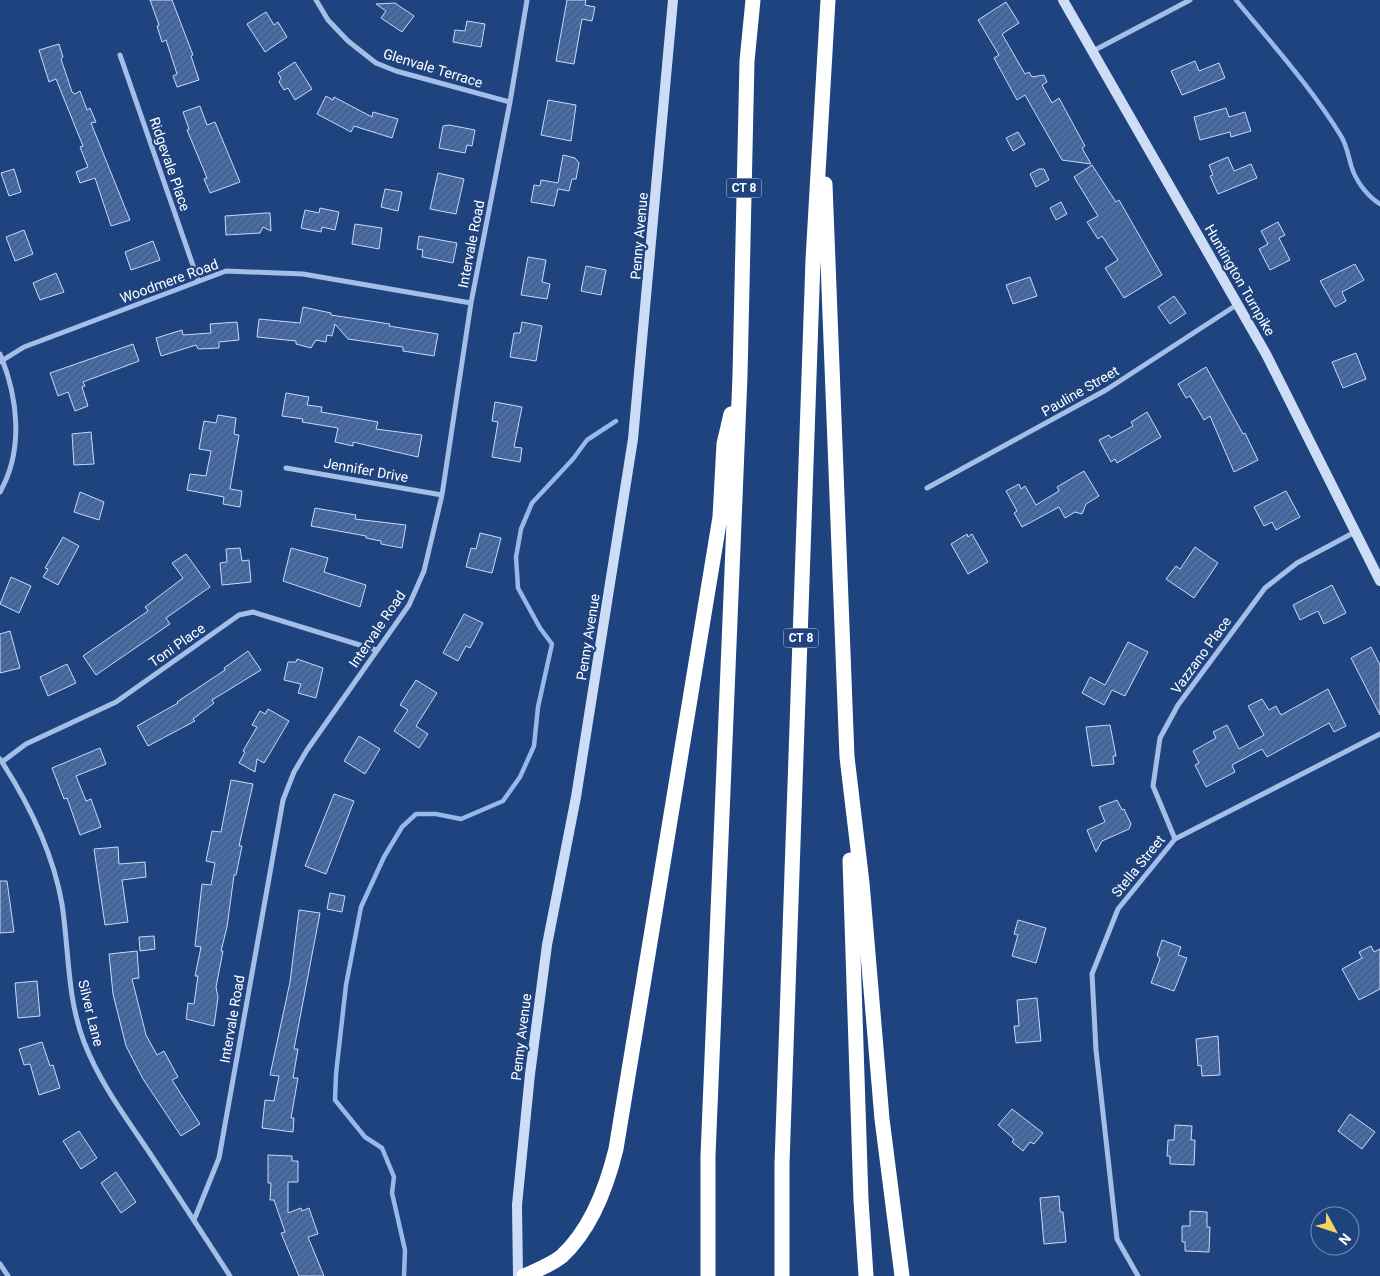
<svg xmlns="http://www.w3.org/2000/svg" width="1380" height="1276" font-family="Roboto,sans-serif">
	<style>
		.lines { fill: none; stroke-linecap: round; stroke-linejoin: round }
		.stream { stroke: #97b8e9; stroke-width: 4.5 }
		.building { fill: url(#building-hatch); stroke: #c8daf6 }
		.minor { stroke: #a4bee8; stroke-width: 5 }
		.secondary { stroke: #ceddf6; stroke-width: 10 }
		.motorway { stroke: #fff; stroke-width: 15 }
		.labels { text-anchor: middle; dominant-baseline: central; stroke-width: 4.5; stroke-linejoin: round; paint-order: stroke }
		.shield { fill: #1f437f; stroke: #bcc7d9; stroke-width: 1 }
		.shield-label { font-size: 12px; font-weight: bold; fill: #fff }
		.street-label { font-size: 14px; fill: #fff; stroke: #1f437f }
	</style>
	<defs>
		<pattern id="building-hatch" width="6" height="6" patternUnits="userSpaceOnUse" patternTransform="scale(1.25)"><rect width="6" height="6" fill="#486da8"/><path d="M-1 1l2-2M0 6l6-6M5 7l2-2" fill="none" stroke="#4a5971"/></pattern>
	</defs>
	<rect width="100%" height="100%" fill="#1f437f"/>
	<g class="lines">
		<path class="stream" d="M1236,0C1272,44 1311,87 1341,136C1347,146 1348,155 1351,165C1355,180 1367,196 1380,204
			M404,1276L405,1250L392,1193L394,1177L382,1148L365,1137L335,1100L336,1074L346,985L361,907L384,857L402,827L416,814H436L461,819L503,801L520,777L534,746L538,707L552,644L540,628L518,588L516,557L521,529L532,503L573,459L587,440L616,421"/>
	</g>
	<path class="building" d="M150,0H172L193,55L191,56L199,80L177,87L173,76L177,74L166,40L162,42L157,26L159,25Z
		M567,0H586L585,5L595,7L592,21L582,19L574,64L556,61Z
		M1006,2L1019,23L1002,34L1025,74L1029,72L1032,77L1044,75L1047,82L1042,85L1052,103L1059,98L1085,146L1082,148L1091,164L1062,160L1025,95L1017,100L994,58L999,55L978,20Z
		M395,3L414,16L402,32L381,18L386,11L376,4Z
		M266,12L274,25L278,22L287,37L265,52L247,24Z
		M467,21L485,24L481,47L453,42L455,30L465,31Z
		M59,44L63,57L61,59L72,92L75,94L80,91L87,110L90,108L96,122L91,123L130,220L111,226L95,178L80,183L76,172L88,167L80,147L83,146L56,79L49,82L39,50Z
		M1195,61L1199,71L1219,63L1225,78L1182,95L1171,71Z
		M295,62L312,89L295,100L288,88L284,90L279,82L281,78L278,73Z
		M326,96L333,100L334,97L372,117L373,112L398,119L392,138L354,126L351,132L317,114Z
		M548,100L576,105L571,141L541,135Z
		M200,106L207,125L215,122L240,182L210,193L204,179L207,178L187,130L189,129L183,112Z
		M1226,108L1229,117L1245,112L1251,131L1231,137L1230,132L1200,140L1194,117Z
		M449,125L475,130L472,146L467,145L465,153L439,148L443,126Z
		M1018,132L1025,144L1013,151L1006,138Z
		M563,155L575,158L579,163L576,179H572L569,191L558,189L554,206L531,202L534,185L540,186L541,180L558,183Z
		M1228,157L1234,171L1251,164L1257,178L1218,194L1210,176L1213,175L1209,165Z
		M1092,165L1116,202L1119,200L1162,275L1124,298L1105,268L1118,260L1102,236L1098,239L1087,222L1098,216L1074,177Z
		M14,169L21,192L9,196L1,173Z
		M1039,169H1044L1049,180L1036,187L1030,174Z
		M438,173L464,179L456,214L430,209Z
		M385,189L402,192L398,211L381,207Z
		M1061,202L1067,214L1056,220L1050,208Z
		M320,208L339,212L335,230L322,227L321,232L301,228L305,210L319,213Z
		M266,213H270L271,231L263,227L260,233L226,235L225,216Z
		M1278,222L1285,235L1279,238L1290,260L1270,270L1259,249L1268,244L1261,231Z
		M355,224L382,228L379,249L352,244Z
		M24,230L33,254L15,261L6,237Z
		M419,236L457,243L453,263L422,257L423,250L417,249Z
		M153,241L160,260L131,270L125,252Z
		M528,257L546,260L542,282L550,284L547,299L521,295Z
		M1355,264L1364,280L1342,292L1346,301L1335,307L1320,281Z
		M586,266L606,270L601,295L581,291Z
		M56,273L64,292L40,300L33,283Z
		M1030,277L1037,296L1013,304L1006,285Z
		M1174,296L1186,313L1170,324L1158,307Z
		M303,307L331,313V315L390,324L389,326L438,334L434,356L403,351V347L348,339L335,324L332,336L327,335L326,342L316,340L311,348L296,344V341L257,337L259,319L300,323Z
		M237,322L239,340L219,342V348L198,349L196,345L161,356L156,338L182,330L183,335L211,333L210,324Z
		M522,322L542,326L536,361L510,357L514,333H520Z
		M133,344L139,361L83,382L85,386L82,387L88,406L75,411L68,392L58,396L50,373Z
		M1356,353L1366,379L1343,388L1332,362Z
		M1206,367L1243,434L1245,433L1258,460L1234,472L1210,416L1204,420L1190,396L1186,398L1178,384Z
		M286,393L309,397L307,405L322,407L321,412L378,422L376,429L422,435L418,457L353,442V446L335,442L338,428L302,422L303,419L282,416Z
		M495,402L522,407L514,447L522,448L520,462L492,457L498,422L492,421Z
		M1147,412L1161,437L1117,463L1115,459L1111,462L1099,440L1109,435L1111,438L1133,426L1131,422Z
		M218,415L236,418L234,434L239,435L230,489L242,491L240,507L223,504L224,497L187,490L190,474L206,476L211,451L199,449L204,421L216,423Z
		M91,432L94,464L74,465L72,434Z
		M1084,471L1099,496L1086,504L1082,514L1075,512L1065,518L1059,507L1022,527L1014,513L1017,511L1006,491L1019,484L1021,489L1025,486L1036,505L1059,491L1057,487Z
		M1286,491L1300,517L1276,530L1272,522L1264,526L1254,507Z
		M80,492L104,502L99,520L74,512Z
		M315,508L356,515L355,519L406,525L402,548L381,544V541L366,538V536L311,526Z
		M480,533L501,538L492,573L466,567L471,548L476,549Z
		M967,534L968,537L972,534L988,562L968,574L951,544Z
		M63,537L79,546L58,585L43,577L48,569L45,568Z
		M1195,547L1218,563L1194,598L1166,579L1176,566L1180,569Z
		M240,548L242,561L249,560L251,582L222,585L220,563L227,562L226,549Z
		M291,548L328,558L324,572L366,585L360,607L283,581Z
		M186,554L210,587L166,618L170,624L96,675L83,656L148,611L145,607L183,578L172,563Z
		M11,577L31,586L19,613L0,604Z
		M1332,585L1346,613L1324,624L1318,611L1300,620L1293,605Z
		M464,614L483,623L470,648L466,646L458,661L443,653Z
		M10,631L20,668L0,673V634Z
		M1128,642L1148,652L1125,696L1112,690L1104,705L1082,693L1090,677L1105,685Z
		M1371,647L1380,665V715L1351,658Z
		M248,651L261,670L212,700L214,703L193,719L195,721L148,746L137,726L178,703L177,702L225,670L224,668Z
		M297,659L323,668L316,698L298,693L301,684L284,680L288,662H296Z
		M67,664L76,683L48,696L40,677Z
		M416,680L437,693L416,726L428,734L419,748L394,731L408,710L400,705Z
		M1328,689L1346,726L1334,732L1329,723L1267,757L1262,749L1232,765L1235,772L1206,787L1195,765L1199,763L1193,751L1216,738L1213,732L1227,725L1239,749L1264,735L1248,706L1262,699L1269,710L1276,706L1281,715Z
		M268,709L289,721L264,763L257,759L255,772L239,763L245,752L243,751L257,727L252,725L260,711L265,714Z
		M1110,725L1116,756H1113L1114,764L1092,766L1086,727Z
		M359,736L380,749L365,774L344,761Z
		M100,748L106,764L76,776L86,801L91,799L101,827L80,835L67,798L64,799L52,768Z
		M231,780L253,784L239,846H242L236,875H234L227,927L221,951H223L216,987L218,997L214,1026L186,1019L188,1003L194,1004L198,976H195L201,947L195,946L202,884L211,885L215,863L206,861L212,831L221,832Z
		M334,794L354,801L326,874L305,866Z
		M1117,800L1122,810L1124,809L1131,824L1129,829L1102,841L1096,852L1087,830L1105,822L1099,807Z
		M118,847L119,864L145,862L146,877L122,880L128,922L105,925L94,849Z
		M0,881H7L14,932L0,933Z
		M330,893L345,896L342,912L327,909Z
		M299,910L320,913L294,1049H298L293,1078H298L291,1118H294L293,1132L262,1128L265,1100L274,1101L279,1076L270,1075L290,982Z
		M1018,920L1046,928L1036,963L1012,956L1018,935L1014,934Z
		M154,936L155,949L140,951L139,937Z
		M1162,940L1181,947L1178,955L1187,958L1174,991L1151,983L1160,959L1157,955Z
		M1371,946L1374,952L1380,949V989L1359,1000L1342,969L1362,958L1359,952Z
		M137,951L139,978L132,979L146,1035L157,1055L164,1051L178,1077L172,1080L200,1124L181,1136L143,1079L126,1046L113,994L109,954Z
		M37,981L40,1016L18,1018L15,983Z
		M1037,998L1041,1041L1016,1043L1014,1026H1019L1017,1000Z
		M1218,1036L1220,1075L1202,1076L1201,1065L1198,1066L1196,1039Z
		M42,1042L50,1066L53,1065L60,1088L39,1095L30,1064L24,1065L19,1049Z
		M1012,1109L1043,1133L1034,1144L1030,1142L1023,1151L1012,1142L1014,1139L998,1125Z
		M1350,1114L1375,1132L1362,1149L1338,1131Z
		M1175,1125L1192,1126L1191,1140H1195L1194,1165L1170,1164V1156H1167L1168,1140H1174Z
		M79,1131L97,1158L81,1169L63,1141Z
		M268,1155L292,1156V1161H298V1182H288V1213L301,1208L302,1211L309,1208L318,1234L308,1237L324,1276H299L281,1233L285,1232L274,1200H270L271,1183H268Z
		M116,1172L136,1202L121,1213L101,1183Z
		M1059,1196L1060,1212H1063L1066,1242L1044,1244L1040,1198Z
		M1190,1211L1207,1212V1227H1210L1209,1252L1185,1251V1242H1182V1226H1190Z"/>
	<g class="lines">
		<path class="minor" d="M316,0L328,20L348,41L376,63L396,71L510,102
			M1093,51L1190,0
			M120,55L198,280
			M0,354C18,397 24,450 0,492
			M0,362L24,347L226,271L303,274L471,303
			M286,468L442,495
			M927,488L1106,390L1238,304
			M0,759C28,802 53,853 62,904C69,950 67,998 84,1042C99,1081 124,1115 147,1149C175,1191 202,1233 230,1276
			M2,762L26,744L116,702L239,615L253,612L376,650
			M1175,839L1153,786L1160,738L1178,705L1265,588L1297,563L1355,532
			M194,1220L219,1158L283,800L294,772L307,750L409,605L424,571L442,495L471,303L510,102L527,0
			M0,1264L8,1276
			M1138,1276L1117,1239L1096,1050L1092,974L1118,909L1175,839L1380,734"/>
		<path class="secondary" d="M1063,0L1266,354L1380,581
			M518,1276L517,1205L530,1074L547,945L576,797L633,439L673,0"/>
		<path class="motorway" d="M825,184L847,757L862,883L882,1119L902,1276
			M850,860L861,1200L866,1276
			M524,1276C537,1270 551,1265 562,1256C591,1229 607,1186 616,1149L720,517L724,444L731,414
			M708,1276V1156L740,376L747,61L753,0
			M782,1276V1164L813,260L828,0"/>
	</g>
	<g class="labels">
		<g class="shield">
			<rect x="726.5" y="178.5" width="35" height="19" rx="4"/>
			<rect x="783.5" y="628.5" width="35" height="19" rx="4"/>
		</g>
		<g class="shield-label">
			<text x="744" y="188">CT 8</text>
			<text x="801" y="638">CT 8</text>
		</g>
		<g class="street-label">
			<text transform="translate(433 68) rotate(17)">Glenvale Terrace</text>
			<text transform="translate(170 164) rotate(71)">Ridgevale Place</text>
			<text transform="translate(639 236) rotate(-85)">Penny Avenue</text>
			<text transform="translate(471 244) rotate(-79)">Intervale Road</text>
			<text transform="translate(1240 280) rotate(60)">Huntington Turnpike</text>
			<text transform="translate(169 281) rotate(-20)">Woodmere Road</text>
			<text transform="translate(1080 391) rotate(-30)">Pauline Street</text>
			<text transform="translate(366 470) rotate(10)">Jennifer Drive</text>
			<text transform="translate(377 629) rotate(-56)">Intervale Road</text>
			<text transform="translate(588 637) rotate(-81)">Penny Avenue</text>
			<text transform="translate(177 645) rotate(-35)">Toni Place</text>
			<text transform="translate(1201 655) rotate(-54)">Vazzano Place</text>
			<text transform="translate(1138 866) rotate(-51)">Stella Street</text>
			<text transform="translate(91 1013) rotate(76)">Silver Lane</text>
			<text transform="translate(232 1019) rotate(-80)">Intervale Road</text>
			<text transform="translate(521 1037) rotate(-83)">Penny Avenue</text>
		</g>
	</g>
	<g transform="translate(1335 1231) rotate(130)"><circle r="24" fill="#1f437f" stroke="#798eb2"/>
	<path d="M0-4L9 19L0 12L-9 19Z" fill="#f5d464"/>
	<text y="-8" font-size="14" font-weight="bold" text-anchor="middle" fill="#ffffff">N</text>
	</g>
</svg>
